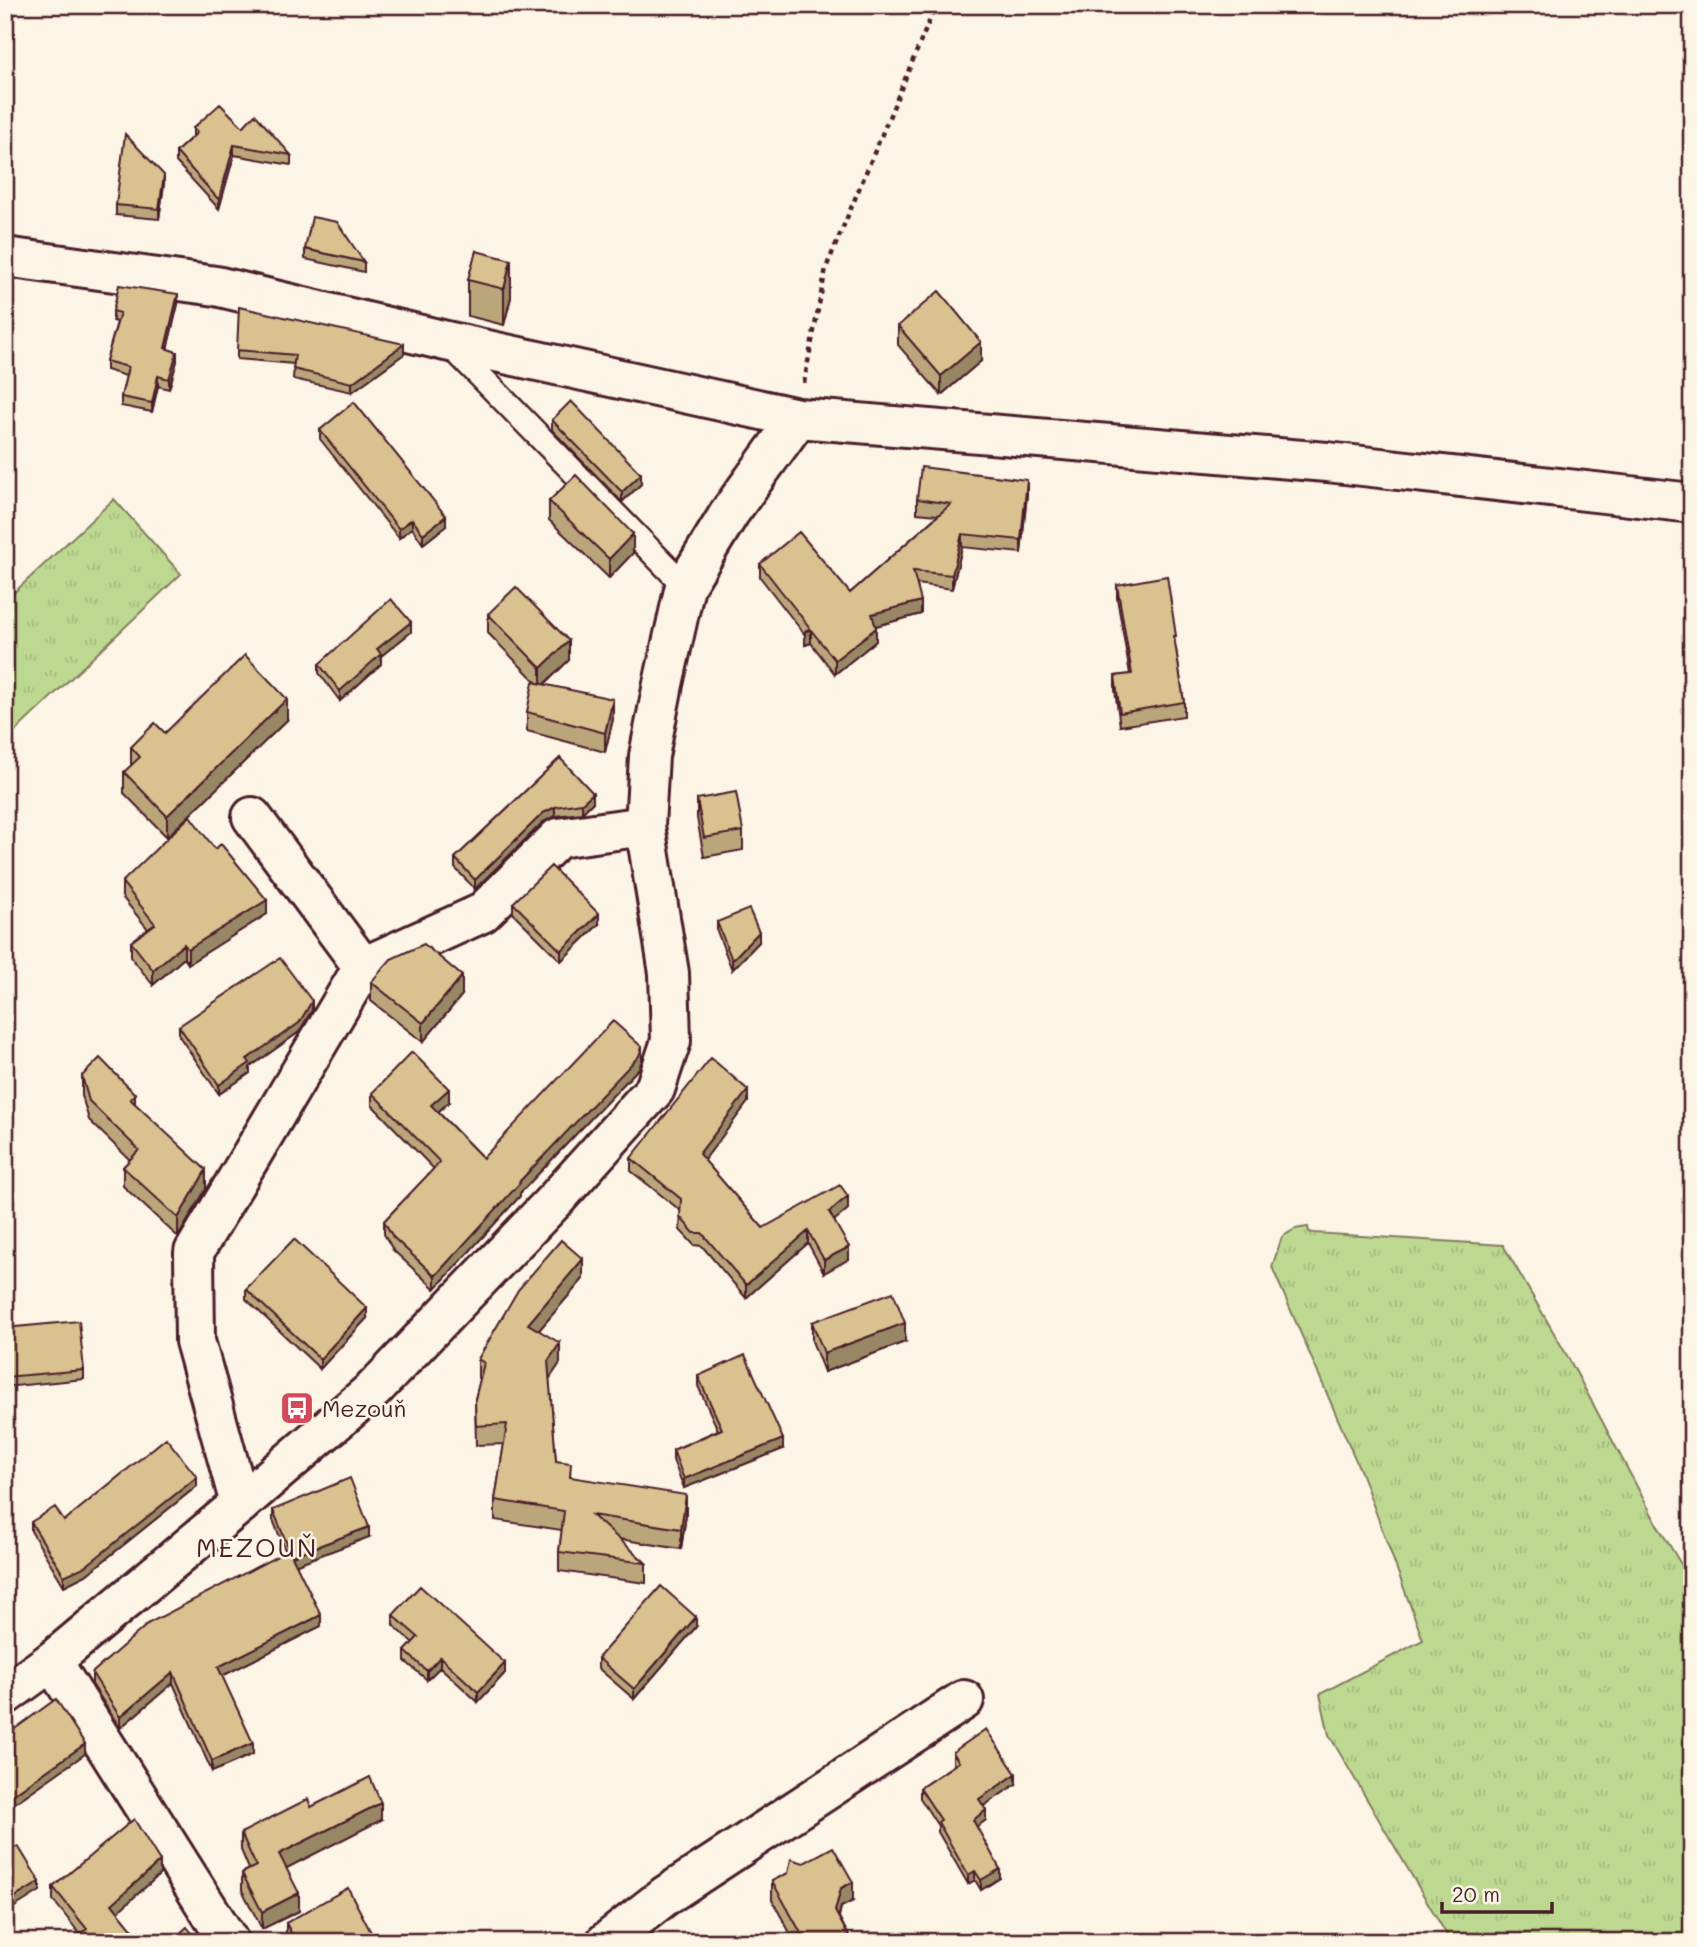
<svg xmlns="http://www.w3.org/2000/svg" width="1697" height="1947" font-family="Mali,sans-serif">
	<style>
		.grass { fill: url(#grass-tufts); stroke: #847c5e; stroke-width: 2 }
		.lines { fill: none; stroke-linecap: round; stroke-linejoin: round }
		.service-casing { stroke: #4a1f2b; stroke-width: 28 }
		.minor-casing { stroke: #4a1f2b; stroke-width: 44 }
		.tertiary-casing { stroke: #4a1f2b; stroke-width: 44 }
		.path { stroke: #4a1f2b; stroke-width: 4.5; stroke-dasharray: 5 5; stroke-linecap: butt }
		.service { stroke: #fcf5e5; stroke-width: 23 }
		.minor { stroke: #fcf5e5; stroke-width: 38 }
		.tertiary { stroke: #fcf5e5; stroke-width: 38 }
		.wall { fill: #bba67c; stroke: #4a1f2b; stroke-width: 2 }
		.shaded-wall { fill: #988765; stroke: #4a1f2b; stroke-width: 2 }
		.building { fill: #d9c190; stroke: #4a1f2b; stroke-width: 2 }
		.labels { text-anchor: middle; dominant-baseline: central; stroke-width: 5; stroke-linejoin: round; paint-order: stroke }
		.poi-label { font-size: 23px; fill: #4a1f2b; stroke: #fcf5e5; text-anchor: start }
		.quarter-label { font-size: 26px; letter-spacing: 2px; fill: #4a1f2b; stroke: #fcf5e5 }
	</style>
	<defs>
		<pattern id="grass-tufts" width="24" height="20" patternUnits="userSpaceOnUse" patternTransform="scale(1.75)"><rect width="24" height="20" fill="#bdd991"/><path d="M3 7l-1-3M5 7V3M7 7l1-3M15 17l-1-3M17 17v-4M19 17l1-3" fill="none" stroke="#a4ba7d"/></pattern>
	</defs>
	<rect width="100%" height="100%" fill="#fcf5e5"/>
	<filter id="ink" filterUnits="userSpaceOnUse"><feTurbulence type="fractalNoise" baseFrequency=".0143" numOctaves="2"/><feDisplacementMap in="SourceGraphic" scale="14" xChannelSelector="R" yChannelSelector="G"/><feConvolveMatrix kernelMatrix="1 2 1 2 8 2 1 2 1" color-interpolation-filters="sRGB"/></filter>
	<g filter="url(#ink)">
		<path class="grass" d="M114,499L181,574L5,741V601Z
			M1308,1227L1309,1232L1314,1233L1503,1245L1569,1359L1659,1528L1692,1582V1942H1451L1329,1735L1320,1694L1423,1640L1361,1472L1272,1267L1282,1237L1295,1229Z"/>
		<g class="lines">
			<g class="service-casing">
				<path id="service" d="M451,346L685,586"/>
			</g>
			<g class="minor-casing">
				<path id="minor" d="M252,817L363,967
					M240,1504L195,1341L194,1252L363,967L482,913L558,838L645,826
					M52,1661L229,1942
					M606,1942L665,1896L964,1700"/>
			</g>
			<g class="tertiary-casing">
				<path id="tertiary" d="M5,257L216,286L446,341L798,418L1327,462L1692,503
					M5,1695L52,1661L240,1504L374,1389L556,1199L655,1089L671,1041L669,973L645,826L649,756L663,684L685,586L730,512L798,418"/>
			</g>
			<path class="path" d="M804,383L826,268L936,5"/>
			<use href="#service" class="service"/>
			<use href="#minor" class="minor"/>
			<use href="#tertiary" class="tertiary"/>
		</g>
		<path class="wall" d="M243,127L291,155V165L234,155L219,209L176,162V152L193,136V128Z
			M164,184L159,219L116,215V205Z
			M305,249L364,262V272L305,259Z
			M476,251L511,297L504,325L468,316V280Z
			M178,304L167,349L177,361L169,389L158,386L152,412L121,406V397L126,376L106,370V361L117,322L113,321V311Z
			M898,326L981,361L941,395L898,345Z
			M237,350L404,354L352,392L293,379L294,364L237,359Z
			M552,420L641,484L622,502L552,430Z
			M320,430L446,526L423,544L412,528L399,538L320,439Z
			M1027,494L1021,553L962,547L952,589L917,584L921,614L876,626V641L835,674L811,643L805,645V635L760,577V564L850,593L938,515L917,513V499Z
			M549,501L633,553L609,578L549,520Z
			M1117,585L1176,649L1184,702V716L1120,726L1115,690V676L1130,674L1117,598Z
			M488,614L569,660L544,685L613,719L605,752L527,731V712L537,683L488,633Z
			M411,632L381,656V664L340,701L319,673V664Z
			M287,720L167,837L124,793V772L131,766V747L165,733Z
			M560,758L593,802L582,813L555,816L543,822L475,889L455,868V858Z
			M697,799L743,831V850L704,857L697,818Z
			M215,849L267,914L188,964L184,958L153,985L131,957V942L148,929L122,897V882Z
			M513,903L599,924L561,961L513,913Z
			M717,922L759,942L732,970L717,931Z
			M371,982L462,995L423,1042L371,1001Z
			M312,1010L299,1032L250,1067V1073L219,1094L179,1036V1026Z
			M642,1060L639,1068L520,1193V1196L435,1289L393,1250L384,1234V1221L434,1169L372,1105V1093L449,1102L438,1112L483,1158Z
			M82,1076L135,1104L206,1189L178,1237L123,1186V1167L130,1160L89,1120L82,1096Z
			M748,1102L704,1160L763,1228L848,1209L834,1220L849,1259L824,1273L808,1243L746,1298L702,1246L694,1245L680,1230L681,1211L631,1171V1158Z
			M583,1279L539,1330L560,1363L549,1379L556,1461L571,1477L686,1515L681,1549L619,1539L646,1563V1583L559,1571V1552L562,1530L495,1520V1500L504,1444L476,1445L475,1399L480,1380L478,1378V1359Z
			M246,1289L367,1318L320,1369L246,1299Z
			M812,1322L905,1342L824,1372L812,1341Z
			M5,1328L84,1370V1379L5,1387Z
			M698,1376L783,1449L684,1488L673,1460V1450L718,1430L698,1386Z
			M197,1486L86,1575L64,1586L31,1531V1522L64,1521Z
			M273,1510L369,1537L296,1564L321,1626L222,1676L253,1754L212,1772L173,1683L120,1728L92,1684V1673L286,1552L273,1520Z
			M393,1615L505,1673L478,1702L440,1667L427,1680L405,1661V1651L413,1643L393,1625Z
			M696,1627L634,1699L598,1668V1658Z
			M953,1752L1016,1784L983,1806L986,1820L976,1827L1000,1878L981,1890L975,1880L968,1884L938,1832V1826L920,1798V1788L954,1765L953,1762Z
			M311,1807L381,1820L286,1868L299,1911L262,1929L242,1890V1873L249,1869L241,1850V1833Z
			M160,1874L118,1911L80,1934L53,1900V1887Z
			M772,1881L853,1901L841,1907L839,1917L852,1942H795L772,1900Z
			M286,1923L376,1942H288L286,1937Z"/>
		<path class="shaded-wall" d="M234,145V155L219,209V200Z
			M164,175V184L159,219V209Z
			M511,260V297L504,325V289Z
			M178,294V304L165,358V348Z
			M981,342V361L941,395V376Z
			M404,344V354L352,392V383Z
			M177,352V361L169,389V379Z
			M158,376V386L152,412V403Z
			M641,474V484L622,502V492Z
			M1027,480V494L1021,553V540Z
			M446,516V526L423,544V534Z
			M412,519V528L399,538V529Z
			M633,534V553L609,578V559Z
			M962,534V547L952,589V575Z
			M921,601V614L872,627V614Z
			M411,622V632L381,656V664L340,701V691L377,649Z
			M876,628V641L835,674V660Z
			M811,630V643L805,645V631Z
			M569,641V660L541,687V668Z
			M287,699V720L167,837V816Z
			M613,699V719L605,752V733Z
			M593,793V802L582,813V803Z
			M555,807V816L543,822L475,889V880L543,813Z
			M267,900V914L188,964V949Z
			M599,914V924L561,961V951Z
			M759,932V942L732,970V960Z
			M184,944V958L153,985V970Z
			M462,976V995L423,1042V1023Z
			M312,1001V1010L299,1032L250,1067V1073L219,1094V1085Z
			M642,1047V1060L639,1068L520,1193V1196L435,1289V1276L519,1182Z
			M449,1089V1102L431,1118V1105Z
			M748,1090V1102L699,1167V1154Z
			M135,1094V1113L130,1099Z
			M206,1170V1189L178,1237V1218Z
			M848,1196V1209L829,1225V1212Z
			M808,1231V1243L746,1298V1285Z
			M849,1247V1259L824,1273V1260Z
			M583,1259V1279L528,1343V1324Z
			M367,1308V1318L320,1369V1359Z
			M905,1323V1342L824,1372V1353Z
			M560,1343V1363L548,1381V1361Z
			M783,1439V1449L684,1488V1479Z
			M197,1477V1486L86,1575L64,1586V1576Z
			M686,1495V1515L681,1549V1529Z
			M369,1527V1537L292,1566V1556Z
			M321,1615V1626L218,1678V1667Z
			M696,1617V1627L634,1699V1689Z
			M440,1657V1667L427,1680V1671Z
			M505,1663V1673L478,1702V1692Z
			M173,1672V1683L120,1728V1717Z
			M253,1743V1754L212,1772V1761Z
			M85,1744V1754L5,1810V1800Z
			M1016,1774V1784L979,1809V1799Z
			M381,1803V1820L279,1872V1854Z
			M986,1810V1820L973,1829V1820Z
			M160,1861V1874L112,1917V1904Z
			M1000,1869V1878L981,1890V1880Z
			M975,1871V1880L968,1884V1875Z
			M40,1882V1891L5,1913V1903Z
			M853,1882V1901L841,1907L835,1930V1911L841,1888Z
			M299,1893V1911L262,1929V1912Z"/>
		<path class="building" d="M220,104L243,127L255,114L291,155L234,145L219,200L176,152L197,133L193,128Z
			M125,134L164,175L159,209L116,205Z
			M312,217L337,222L364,262L305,249Z
			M476,251L511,260L504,289L468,280Z
			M119,285L178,294L165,348L177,352L169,379L158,376L152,403L121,397L128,367L106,361L120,313L113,311Z
			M939,291L981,342L941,376L898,326Z
			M239,307L404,344L352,383L293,369L295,355L237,350Z
			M571,401L641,474L622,492L552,420Z
			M354,402L446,516L423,534L412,519L399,529L320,430Z
			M921,467L1027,480L1021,540L962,534L952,575L913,571L921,601L872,614L876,628L835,660L811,630L805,631L810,628L760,564L799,532L850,593L951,504L917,499Z
			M576,475L633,534L609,559L549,501Z
			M1167,576L1176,636H1174L1184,702L1120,713L1115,676L1132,674L1117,585Z
			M516,587L569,641L541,668L488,614Z
			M391,599L411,622L377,649L381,654L340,691L319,664Z
			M245,655L287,699L167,816L124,772L140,757L131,747L155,723L165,733Z
			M533,682L613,699L605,733L527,712Z
			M560,758L593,793L582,803L555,807L543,813L475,880L455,858Z
			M736,792L743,831L704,838L697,799Z
			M190,816L215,849L221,844L267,900L188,949L184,944L153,970L131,942L155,924L122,882Z
			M551,866L599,914L561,951L513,903Z
			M749,909L759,932L732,960L717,922Z
			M424,944L462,976L423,1023L371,982L391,959Z
			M280,958L312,1001L299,1023L247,1059L250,1063L219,1085L179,1026Z
			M613,1021L642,1047L639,1056L519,1182L520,1183L435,1276L393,1237L384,1221L440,1162L372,1093L412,1052L449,1089L431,1105L483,1158Z
			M100,1058L135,1094L130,1099L206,1170L178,1218L123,1167L139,1150L89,1101L82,1076Z
			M711,1058L748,1090L699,1154L763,1228L840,1185L848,1196L829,1212L849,1247L824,1260L808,1231L746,1285L702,1233H694L680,1217L681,1199L631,1158Z
			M294,1239L367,1308L320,1359L246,1289Z
			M561,1240L583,1259L528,1324L560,1343L548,1361L556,1461L571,1463L570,1477L686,1495L681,1529L592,1515L646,1563L559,1552L564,1511L495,1500L507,1424L476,1426L475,1399L484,1363L478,1359L518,1290Z
			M893,1292L905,1323L824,1353L812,1322Z
			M79,1321L84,1370L5,1377V1328Z
			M745,1355L783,1439L684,1479L673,1450L722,1429L698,1376Z
			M166,1438L197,1477L86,1566L64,1576L31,1522L55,1507L64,1521Z
			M350,1478L369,1527L292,1556L273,1510Z
			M289,1550L321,1615L218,1667L253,1743L212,1761L173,1672L120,1717L92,1673L149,1623Z
			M420,1586L505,1663L478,1692L440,1657L427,1671L405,1651L418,1637L393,1615Z
			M661,1586L696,1617L634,1689L598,1658Z
			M56,1699L85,1744L5,1800V1736Z
			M986,1729L1016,1774L979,1799L986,1810L973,1820L1000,1869L981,1880L975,1871L968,1875L938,1822L941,1820L920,1788L959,1762L953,1752Z
			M370,1777L381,1803L279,1854L299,1893L262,1912L242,1873L256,1866L241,1833L308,1799L311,1807Z
			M134,1819L160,1861L112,1904L143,1942H68L87,1929L53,1887Z
			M18,1846L40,1882L5,1903V1853Z
			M833,1847L853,1882L841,1888L835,1911L852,1942H806L772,1881L788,1873L791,1859L804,1863Z
			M348,1888L376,1942H296L286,1923Z
			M187,1927L199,1942H170Z"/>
	</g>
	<defs>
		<g id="bus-square" transform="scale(1.75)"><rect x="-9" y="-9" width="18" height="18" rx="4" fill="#d1495b" stroke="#fcf5e5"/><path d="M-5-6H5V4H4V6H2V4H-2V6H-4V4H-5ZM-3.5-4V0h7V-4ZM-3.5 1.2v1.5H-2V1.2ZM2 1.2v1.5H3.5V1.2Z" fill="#fff"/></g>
	</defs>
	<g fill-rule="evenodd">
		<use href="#bus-square" x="297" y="1408"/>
	</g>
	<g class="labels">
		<g class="poi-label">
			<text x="322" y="1408">Mezouň</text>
		</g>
		<g class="quarter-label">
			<text x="257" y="1547">MEZOUŇ</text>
		</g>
	</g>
	<rect width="1697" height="1947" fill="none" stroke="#fcf5e5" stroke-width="28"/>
	<rect x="14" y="14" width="1669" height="1919" fill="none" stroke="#4a1f2b" stroke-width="2.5" filter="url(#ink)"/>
	<path d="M1442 1902v10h110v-10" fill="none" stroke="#4a1f2b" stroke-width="3.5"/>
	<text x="1452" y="1902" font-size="21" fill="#4a1f2b" stroke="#fcf5e5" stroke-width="5" paint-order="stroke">20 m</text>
</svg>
